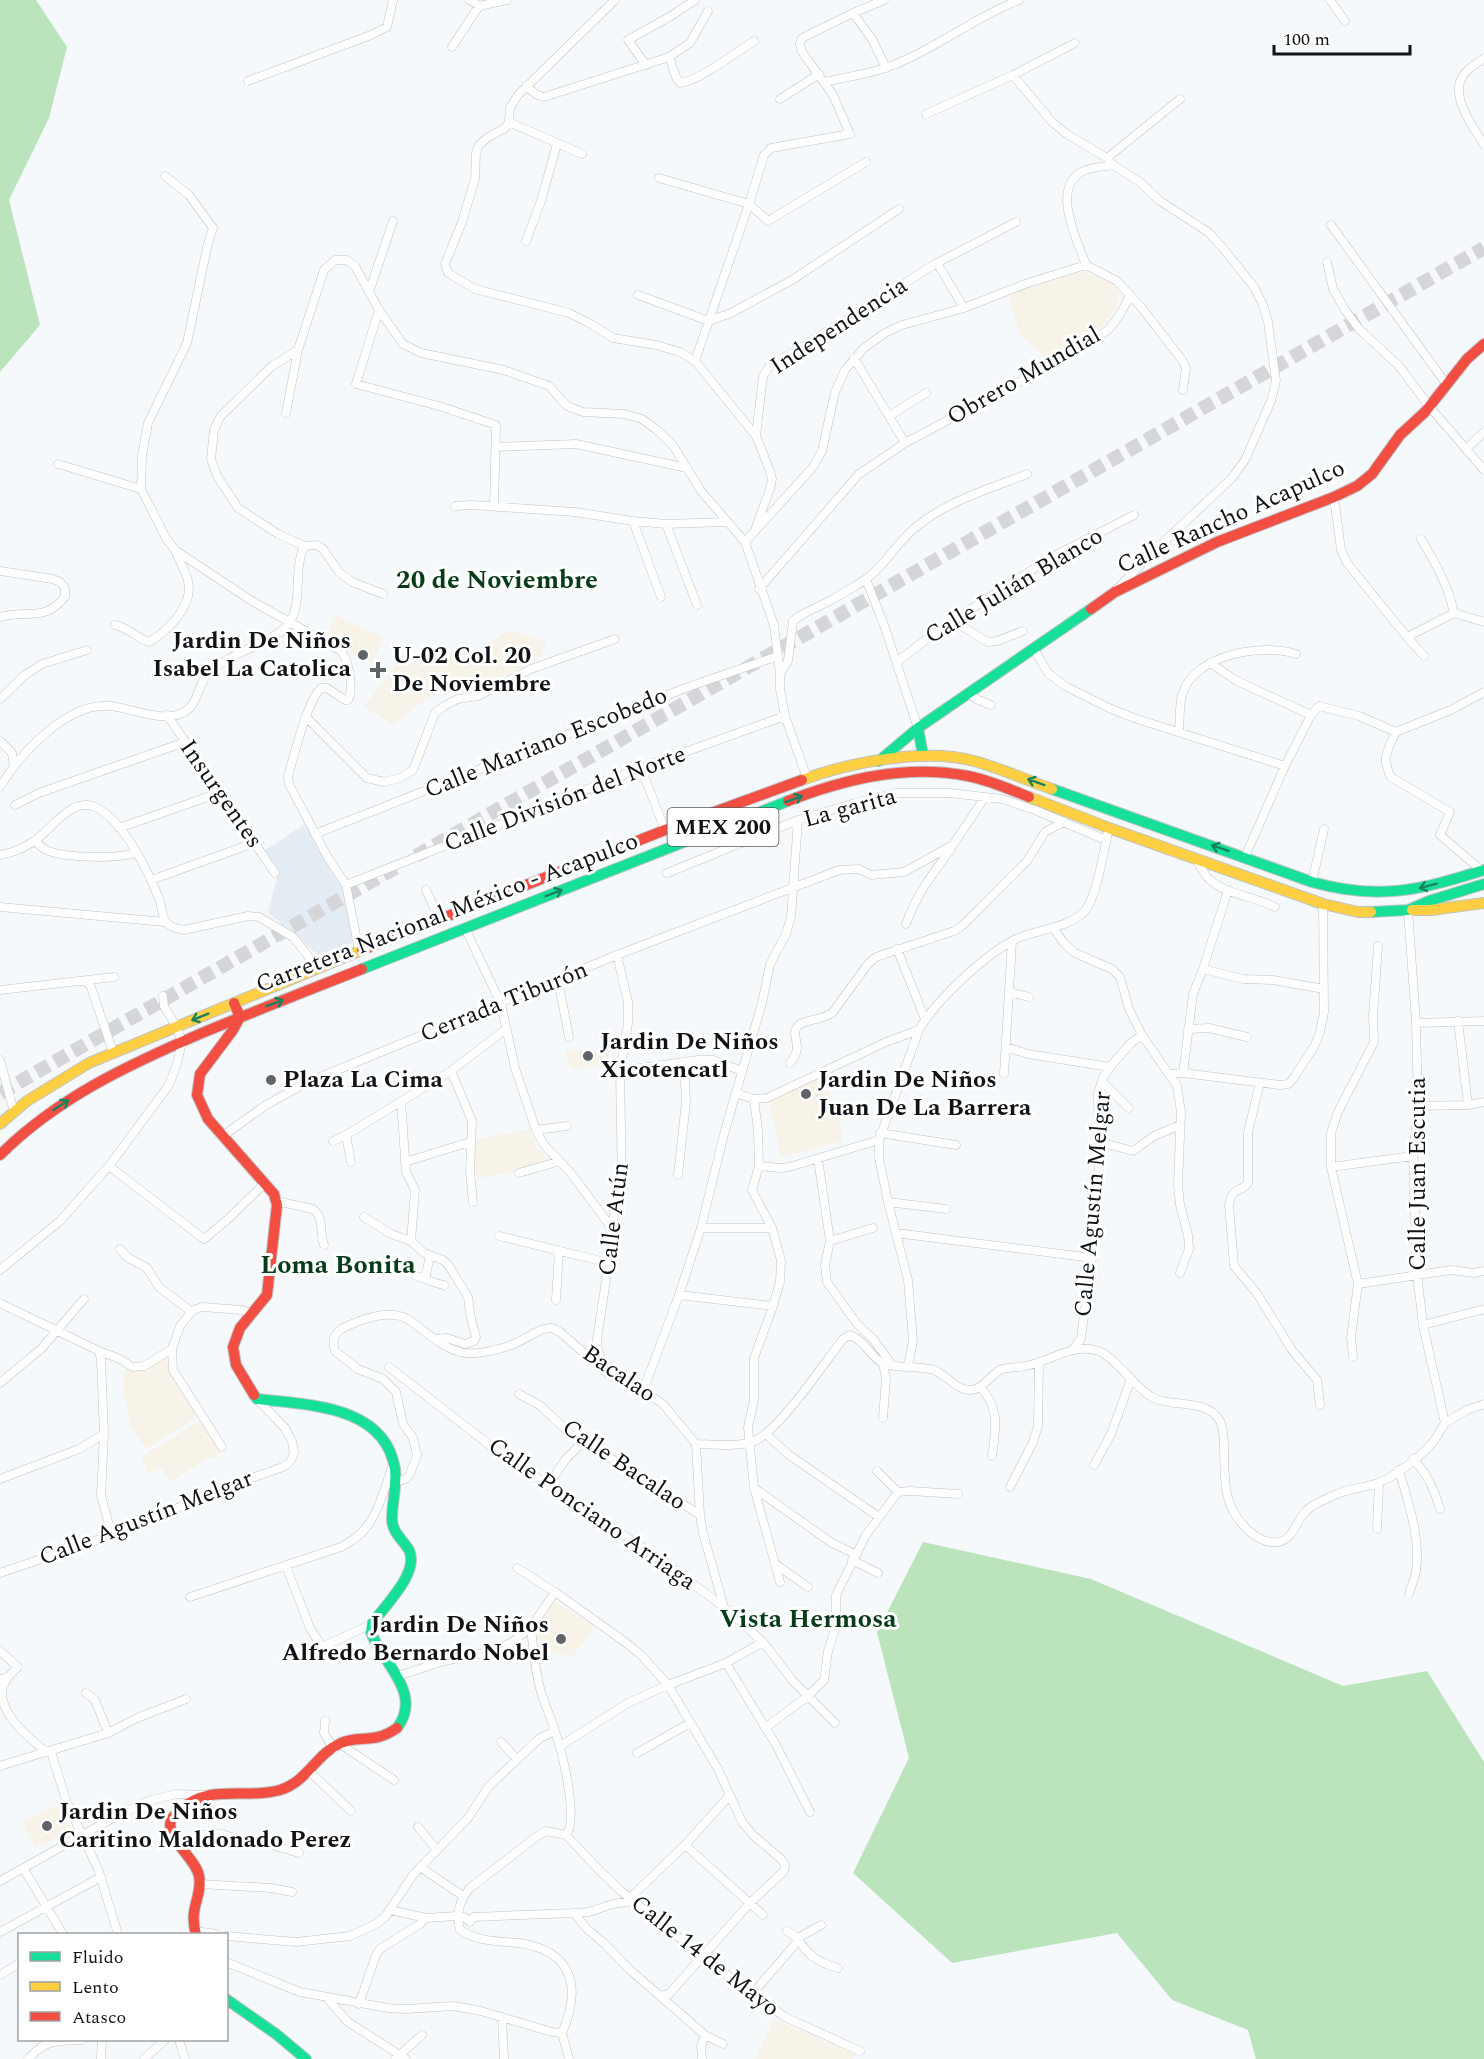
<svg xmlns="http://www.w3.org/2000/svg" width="1484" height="2059" font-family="Spectral,serif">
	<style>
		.built { fill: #e5edf4 }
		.education { fill: #f7f3e8 }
		.forest { fill: #bbe3bc }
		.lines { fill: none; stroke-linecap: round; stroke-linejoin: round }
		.highway-tunnel { stroke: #d4d6da; stroke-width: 14; stroke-dasharray: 14 7; stroke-linecap: butt }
		.street-casing { stroke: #c0c3c6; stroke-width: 9 }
		.fast-casing { stroke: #c0c3c6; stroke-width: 12 }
		.slow-casing { stroke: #c0c3c6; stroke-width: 12 }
		.jam-casing { stroke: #c0c3c6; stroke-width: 12 }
		.street { stroke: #fefeff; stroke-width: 8 }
		.fast { stroke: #16e098; stroke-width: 10 }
		.slow { stroke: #ffcf43; stroke-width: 10 }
		.jam { stroke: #f24e42; stroke-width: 10 }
		.oneway { stroke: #14845e }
		.poi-dot { fill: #616466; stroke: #fff; stroke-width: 2 }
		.labels { text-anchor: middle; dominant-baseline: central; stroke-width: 6; stroke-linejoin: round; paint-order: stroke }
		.shield { fill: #fff; stroke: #585a5c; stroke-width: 1.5 }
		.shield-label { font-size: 22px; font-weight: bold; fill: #111316 }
		.street-label { font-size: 24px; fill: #111316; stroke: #fff }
		.poi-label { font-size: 24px; font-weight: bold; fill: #111316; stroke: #fff; text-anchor: start }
		.neighbourhood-label { font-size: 26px; font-weight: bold; fill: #083c19; stroke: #fff }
	</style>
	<rect width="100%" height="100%" fill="#f6f9fc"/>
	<path class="built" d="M306,823L344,885L355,937L353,943L318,955L268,912L278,873L264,851Z"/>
	<path class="education" d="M1082,272L1103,279L1117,288L1120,294L1117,306L1103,325L1091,335L1049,361L1020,335L1008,294L1052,278Z
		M335,615L384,638L372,663L325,642Z
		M510,630L547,642L540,658L485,685L465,691L450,688L424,701L394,725L364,707L400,659L425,666L455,649L471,654Z
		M582,1050L583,1052L609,1050L608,1067L571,1068L567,1060L566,1051Z
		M825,1074L840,1123L843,1141L780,1158L775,1125L768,1101Z
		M530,1129L535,1146L550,1162L525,1170L478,1178L472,1165L476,1140Z
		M170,1352L171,1371L199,1416L146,1449L130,1425L124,1396V1371Z
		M202,1419L224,1451L213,1459L210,1457L171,1481L161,1468L149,1474L141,1457Z
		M553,1601L595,1626L573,1657L537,1649L534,1629Z
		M61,1805L72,1831L35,1848L22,1821Z
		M773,2020L783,2023L856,2054L851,2059H756Z"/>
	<path class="forest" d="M0,0H36L67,47L49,118L9,200L40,325L0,372Z
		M923,1542L1091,1579L1343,1686L1427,1671L1484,1762V2059H1256L1248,2030L1172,2000L1117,1933L952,1963L853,1873L909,1758L877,1632Z"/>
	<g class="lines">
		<path class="highway-tunnel" d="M416,856L1484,248
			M0,1093L400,865"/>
		<g class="street-casing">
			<path id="street" d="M470,0L479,6
				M615,0L518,95L510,108L509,122L505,128L487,138L479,145L476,153L475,179L462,222L445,264L448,273L475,289L569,313L589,323L613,338L656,345L680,352L695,361L756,436L770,471L772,479L770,489L755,530
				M1330,0L1345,21
				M479,6L507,0
				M853,13L872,39L886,68
				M452,47L479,6
				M669,57L676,77L680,83C697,82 738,51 754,41
				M1484,58C1478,63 1470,67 1465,73C1447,94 1473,126 1484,145
				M646,65L628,40L671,16L695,0
				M1013,75L1052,122L1067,134L1107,158L1113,165L1140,182L1160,201L1208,232L1222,247L1254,287L1263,305L1268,322L1276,381L1271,401L1245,460L1232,478L1153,552L1118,588
				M248,81L371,35L387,27L393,0
				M825,82C845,77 869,74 888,67C934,50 973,18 1019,0
				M526,86L537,95L544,97L669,57L690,43L708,11
				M780,99L819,74
				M926,114L1013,75L1075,43
				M509,122L582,154
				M1107,158L1180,99
				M165,176L189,195L213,228L208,243L187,343L148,423L142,456L141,489L166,538L175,550L252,601L341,651C349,661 354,688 348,700H345L327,688H321C306,703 295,754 288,776L289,784L327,856L346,885L359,950
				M659,178L749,204L768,221L866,162
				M1331,225L1447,385
				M526,241L541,201L557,144
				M1327,262L1333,289L1345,310L1359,329L1399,366L1429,406L1484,470
				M937,263L964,308
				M1086,265L1117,281L1141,307L1182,360L1186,368L1183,390
				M1086,265C1078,242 1051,190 1081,172C1090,167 1102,167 1113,165
				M369,292L393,221
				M638,295L709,321L731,313L792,280L899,209
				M379,310L356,384L439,406L496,425L494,506
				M298,350L272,366L220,417L214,430L211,459L217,476L238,508L278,534L304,546L317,545L323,549L339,572L352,582L383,594
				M854,358L905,443
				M695,361L749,204L764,155L771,148L850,134L833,95L802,52L800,44L802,38L853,13L884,0
				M286,413L298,350L324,270L335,260H347L355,266L379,310L403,344L421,353L504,370L549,386L567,406L583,412L624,414L642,419L657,430L672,444L701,491L745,542L774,625L780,674V689L785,716L807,778
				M889,416L926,393
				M756,436L763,376L769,367L937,263L1016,222
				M496,447L576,444L687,468
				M1466,449L1484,432
				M58,464L141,489
				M1334,497L1341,550L1347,563L1407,637L1424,656
				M455,506L471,505L575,512L633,521L666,524L726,522
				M633,521L661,597
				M666,524L697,605
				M1421,539C1436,564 1448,585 1454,613
				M745,542L813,467L822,451L835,392L845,370L865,347L885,333L902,325L964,308L1025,284L1086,265
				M0,571L53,579L60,582L65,588V597C43,623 29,609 0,617
				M866,579L885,628L918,728
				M759,589L859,474L905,443L1044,369L1094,340L1109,329L1121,313L1130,295
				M953,621L988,642L997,641L1023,631
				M115,625C129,628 137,638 149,642C168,631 194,605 188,581C186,571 179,561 175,550
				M1407,637L1454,613L1484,622
				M1034,649L1048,673L1065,686L1109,708L1134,718L1285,766
				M897,662L937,631L1054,556L1134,515
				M1210,663L1237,681L1311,715
				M780,674L788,661L793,621C803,612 817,608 829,601C841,595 853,587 865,580C885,566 896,543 916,527C947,501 989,489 1027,474
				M969,693L976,699L991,705
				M0,699L25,675L42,664L87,650
				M167,715L275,873
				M306,717L367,778L384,782L400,778L413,770L435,713L444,706L458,699L478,696L531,669L615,639
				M1179,732C1180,721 1179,706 1182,695C1194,654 1262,643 1296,654
				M1396,732C1387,751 1381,758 1391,777L1450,812L1440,835L1482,871
				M0,741L12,753L14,765
				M641,768L665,830
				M0,787C20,754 67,702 110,706C131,708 162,723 182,713C198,706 197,688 206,676C213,667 223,662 232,657C248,648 281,637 290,622C303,600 293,571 304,546
				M15,805L39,793L185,742
				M119,828L219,793
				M315,834L688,687L778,656
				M35,841C38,844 42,848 46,850C63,858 118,859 135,853
				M0,855C12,853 24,848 34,841C53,829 73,793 99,809C126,825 149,873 160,901C162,908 162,918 167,923C171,928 177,928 184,930L248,916L259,917L293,937L317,967
				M1245,857L1285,766L1311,715L1319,706L1359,716L1396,732L1453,709L1484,692
				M1196,859C1200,865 1204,874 1209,879C1226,895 1254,896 1275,907
				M667,873L798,820L855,803L896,793H950L1002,799L1035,810L1106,840
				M151,880L254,843
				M1312,882L1324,829
				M346,885L641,768L785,716
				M426,890L439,918
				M0,907L165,922
				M906,924C916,895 933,873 951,849
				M465,928L501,1004L515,1068L536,1130L544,1145L570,1172L611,1227
				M1053,928L1064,943L1075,953L1112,969L1120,977L1129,1009L1142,1035L1177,1086L1181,1112L1178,1184L1180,1205L1188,1235L1189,1249L1180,1273
				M897,949L925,1019
				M1203,969L1243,979L1273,980L1324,989
				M558,980L569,1037
				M86,981L91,987L113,1052
				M0,990L114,977
				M1009,992L1029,997
				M1458,1021L1468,1105
				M1416,1023L1484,1021
				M1188,1029L1209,1028L1247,1037
				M1006,1047L1028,1054L1110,1067
				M0,1060L14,1112
				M790,1063C805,1046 790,1037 797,1027C804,1018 821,1022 833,1012L868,964L876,957L954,931L962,926L1027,861L1045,832L1064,822
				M451,1071L472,1121L470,1172L473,1202
				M620,1071L698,1060H713L742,1071
				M1183,1073L1193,994L1203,969L1228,890
				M1004,1074L1012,941
				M1170,1074L1183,1073L1280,1085L1288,1084L1293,1079L1315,1045L1320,1032L1324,1012L1323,904
				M1102,1082L1129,1108
				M1260,1083L1248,1132V1183C1239,1195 1233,1184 1229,1205L1234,1266L1256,1292L1292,1350L1317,1380L1320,1405
				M735,1093L754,1099L767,1098L886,1042L919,1030
				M754,1099L758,1131L759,1166L752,1190L772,1228L781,1260L780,1282L773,1306L754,1358V1400L748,1427L754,1488L780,1582
				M401,1101L406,1172L415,1190L411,1241
				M1418,1106L1468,1105L1484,1102
				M536,1130L567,1126
				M880,1133L956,1145
				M224,1135L266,1105L308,1082L617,955L839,870L859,869L871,875L904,872L953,845L985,797
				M346,1135L351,1162
				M333,1141L346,1135L451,1071L506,1029
				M1100,1142L1133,1151L1154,1136L1180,1125
				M818,1159L830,1241L825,1265L827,1282L857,1324L873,1339L892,1365
				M405,1162L470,1142
				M109,1166L204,1239L227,1220L265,1183
				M759,1166L781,1168L789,1167L879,1140
				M1331,1167L1413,1156
				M519,1173L560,1161
				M678,1175L686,1102L684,1062
				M276,1201L313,1209C325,1219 319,1232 324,1245
				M888,1202L946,1209
				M364,1217L391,1234L411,1241L424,1253L443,1260L449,1266L468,1297L471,1319L476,1337L474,1341L465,1344L447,1338L435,1339
				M701,1228H772
				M896,1233L1092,1258
				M499,1236L609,1263
				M830,1241L873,1228
				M120,1249L127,1257L147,1268L159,1287L192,1312
				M0,1270L60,1221L109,1166L169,1085L177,1064L182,1042L176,1026L164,1006L163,996
				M416,1276C428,1279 432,1283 444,1285
				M425,1279L430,1256
				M1358,1284L1451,1270L1474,1273L1484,1271
				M679,1295L773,1306
				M556,1300L559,1250
				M0,1303L99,1351L120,1359L132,1367L144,1366L172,1349
				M1423,1325L1484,1309
				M172,1349L173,1370L222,1447
				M172,1349L180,1326L193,1310L202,1307L242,1310L253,1314
				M1073,1350L1081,1338L1092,1258L1099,1165L1098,1093L1103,1078L1110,1067L1131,1043L1142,1035
				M99,1351L101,1360L104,1434L101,1496L112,1535
				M1353,1357L1351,1337L1358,1284L1331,1167V1133L1338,1112L1374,1042L1373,1016L1378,946
				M908,1366L913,1341L908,1280L888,1202L879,1158V1140L919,1030C935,1001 983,957 1012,941C1034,929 1065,930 1084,912C1097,898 1104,848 1109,828
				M389,1367L505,1457L651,1553L724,1607L763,1642L793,1681L835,1723
				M606,1370L597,1348V1339L611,1248V1227L622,1187L620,1071L628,1023V1002L617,955
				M0,1383L41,1349L84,1299
				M981,1387C1000,1411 996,1427 992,1456
				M643,1391L679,1295L701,1228L724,1134L762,1003L770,964L786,934L791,917L798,820
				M519,1394L541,1406L571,1435L584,1441L700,1515
				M883,1418L886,1379L883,1363
				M1445,1423L1467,1410L1484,1404
				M766,1434L789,1455L879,1517
				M696,1444C714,1444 736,1447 752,1442C777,1434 825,1362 843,1339L850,1335C865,1340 871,1358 884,1364C895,1368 920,1366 934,1370C947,1375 955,1389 969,1390C983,1391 990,1374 1002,1369C1009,1367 1017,1368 1025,1366C1049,1362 1074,1342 1099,1351C1113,1356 1135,1386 1150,1396C1171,1409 1206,1397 1220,1421C1224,1429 1224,1439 1224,1448C1225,1482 1222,1506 1249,1531C1257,1538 1266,1544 1278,1542C1296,1538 1295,1521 1307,1510C1315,1503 1325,1499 1335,1495C1349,1488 1364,1488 1378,1483C1393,1478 1423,1455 1433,1442C1437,1437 1441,1429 1445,1423L1423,1325L1417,1274L1413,1156L1418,1106L1416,1023L1408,910
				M1413,1459C1428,1475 1434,1489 1440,1509
				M1094,1465L1111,1434L1131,1379
				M1399,1470C1408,1503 1421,1537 1416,1571C1415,1579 1411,1586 1409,1594
				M877,1471L898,1492
				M0,1479L79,1449L104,1434
				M396,1482L406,1479L410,1474L417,1455L413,1438L403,1424L396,1392L383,1379L358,1369L335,1351C332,1341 333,1334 343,1328C362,1319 390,1308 409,1320C426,1331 440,1347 460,1352C474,1356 505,1349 518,1342C528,1338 540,1327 552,1328C555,1329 557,1331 560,1332L608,1374L643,1391L663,1404L696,1444L700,1515L703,1533L724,1607
				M548,1486L565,1460L584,1441
				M1010,1487L1033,1442L1038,1426L1039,1363
				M754,1488L832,1543L855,1554
				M1377,1529L1379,1483
				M852,1560L878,1573
				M774,1563L808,1587
				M286,1566L310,1628L322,1647L372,1624
				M517,1568L555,1592L625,1642L641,1655L668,1685L718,1769L742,1822L753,1835L781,1859L785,1865L784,1871L750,1903L669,1994L660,1996
				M0,1573L112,1535L243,1481L283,1467L291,1461L294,1453L292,1441L285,1428L257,1399
				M555,1592L531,1627C533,1649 535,1671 541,1692C545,1705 551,1718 555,1731C562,1751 579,1820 566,1835
				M190,1597L341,1547C349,1542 358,1538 364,1530C379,1513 385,1486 393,1465
				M0,1651L18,1667L8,1677L0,1679
				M726,1663L776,1745L810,1812
				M398,1676L444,1661L489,1652L511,1643L531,1627
				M8,1677C6,1681 3,1686 2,1690C0,1716 30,1738 46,1752
				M86,1693L95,1700L108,1733
				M325,1721L324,1733L334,1749
				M765,1728L808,1696L824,1680L828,1651L836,1626V1595L866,1535L898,1492L910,1491L958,1494
				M501,1742L517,1759
				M340,1744L394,1780
				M560,1746L628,1703L668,1685L726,1663L763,1642
				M51,1752L67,1803L98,1869L118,1934
				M637,1753L690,1723
				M0,1766L108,1733L137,1718L186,1699
				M309,1771L351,1811
				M418,1827L436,1849
				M566,1835L599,1870L621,1891L703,1957L785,2017L860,2051
				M180,1845L201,1835L222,1834L244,1841L272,1845L299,1853
				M685,1845L763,1915
				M420,1867L463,1896
				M23,1868L63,1934
				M0,1881L122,1813L148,1801L176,1794L203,1795
				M200,1884L271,1888L292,1892
				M630,1898L685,1845L729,1796
				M390,1910L426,1918L456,1916L464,1917L470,1922L473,1917L574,1913L589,1912L613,1904L633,1901
				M574,1913L587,1929L605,1944L629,1969L705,2035L723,2044
				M195,1931L216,1934
				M787,1931C798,1936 800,1944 808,1952C816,1961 827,1965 838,1968
				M0,1932L101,1877
				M226,1936L296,1942L350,1936L376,1924L385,1917L413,1875L468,1818L489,1786L540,1738L555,1731
				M798,1938L821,1925
				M226,1962L300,1992L388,2008L406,2009L453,2006L481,2011L552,2032L562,2033
				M0,1975L20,1963
				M753,1993L799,1940
				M326,1997L348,2022L406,2059
				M359,2004L376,1955L380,1949L420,1924L426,1918
				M502,2017L504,2059
				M562,2033C582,1987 573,1951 519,1943C497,1941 479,1942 460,1930C456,1913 459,1901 470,1888L536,1837L546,1831L566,1835
				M562,2033L569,2059
				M179,2040L185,2059
				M28,2059C46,2039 57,2041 82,2040
				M101,2059L102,2040
				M144,2059L165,2040
				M395,2059L422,2035
				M702,2059L701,2046L705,2035"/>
		</g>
		<g class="fast-casing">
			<path id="fast" d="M918,728L923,755
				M879,761L918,728L1091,609
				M1052,789L1312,882C1379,901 1420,890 1484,870
				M1371,912L1408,910L1429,901L1484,884
				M362,969L788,801
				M254,1395L257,1399C308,1405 385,1405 395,1469C397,1486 392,1502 392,1519C392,1532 403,1540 409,1550C420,1573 384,1606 372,1624L371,1632C381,1662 424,1693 397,1728
				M226,1999L276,2034L306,2059"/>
		</g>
		<g class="slow-casing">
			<path id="slow" d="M802,780C850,762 924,748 974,761C1000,768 1026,780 1052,789
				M1029,797L1109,828L1323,904L1358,912H1371
				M1412,910H1431L1484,903
				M0,1124L27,1101L89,1063L362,950"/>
		</g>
		<g class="jam-casing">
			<path id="jam" d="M1091,609L1115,592L1217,542L1334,497L1357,486L1372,474L1400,435L1425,412L1467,359L1484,344
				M788,801C845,779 906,764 968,776C989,780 1009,789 1029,797
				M362,950L665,830L802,780
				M234,1003L240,1017L233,1030L200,1074L197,1095L208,1119L274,1194L277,1205L267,1295L240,1328L233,1347L236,1365L254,1395
				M0,1155C57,1098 128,1065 202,1033C255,1011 309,990 362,969
				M196,1934C188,1908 203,1896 199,1876C196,1858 165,1839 171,1820C173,1816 177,1813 180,1810C209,1783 246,1800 280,1790C307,1782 317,1753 341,1743C362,1734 373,1745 397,1728"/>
		</g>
		<use href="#street" class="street"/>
		<use href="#fast" class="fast"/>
		<use href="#slow" class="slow"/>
		<use href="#jam" class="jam"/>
	</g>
	<defs><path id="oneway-shaft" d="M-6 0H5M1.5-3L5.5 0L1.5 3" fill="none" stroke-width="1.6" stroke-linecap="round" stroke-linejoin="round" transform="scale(1.5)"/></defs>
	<g class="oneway">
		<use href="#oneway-shaft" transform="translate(1036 782) rotate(-160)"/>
		<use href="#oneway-shaft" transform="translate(794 799) rotate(-21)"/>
		<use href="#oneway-shaft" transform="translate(1220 848) rotate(-161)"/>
		<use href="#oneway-shaft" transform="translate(1428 886) rotate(165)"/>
		<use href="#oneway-shaft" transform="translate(554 893) rotate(-21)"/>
		<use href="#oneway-shaft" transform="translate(275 1003) rotate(-21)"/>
		<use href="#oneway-shaft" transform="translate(200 1017) rotate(158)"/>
		<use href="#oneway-shaft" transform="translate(61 1105) rotate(-33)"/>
	</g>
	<g class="poi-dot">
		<circle cx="363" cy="655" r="6"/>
		<path d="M375 661h6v6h6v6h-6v6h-6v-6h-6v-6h6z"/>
		<circle cx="588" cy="1056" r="6"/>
		<circle cx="271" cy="1080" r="6"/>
		<circle cx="806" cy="1094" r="6"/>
		<circle cx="561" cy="1639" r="6"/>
		<circle cx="47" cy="1826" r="6"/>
	</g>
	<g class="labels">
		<rect class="shield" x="667.5" y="808" width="111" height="38" rx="4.5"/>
		<g class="shield-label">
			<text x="723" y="827">MEX 200</text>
		</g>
		<g class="street-label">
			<text transform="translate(839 326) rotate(-33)">Independencia</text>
			<text transform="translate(1024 376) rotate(-30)">Obrero Mundial</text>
			<text transform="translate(1231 517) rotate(-24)">Calle Rancho Acapulco</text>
			<text transform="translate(1014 586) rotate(-31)">Calle Julián Blanco</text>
			<text transform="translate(546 743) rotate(-22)">Calle Mariano Escobedo</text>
			<text transform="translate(221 794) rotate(55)">Insurgentes</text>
			<text transform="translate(565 799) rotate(-21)">Calle División del Norte</text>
			<text transform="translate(850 808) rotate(-15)">La garita</text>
			<text transform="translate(447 913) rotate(-21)">Carretera Nacional México - Acapulco</text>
			<text transform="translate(504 1002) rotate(-22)">Cerrada Tiburón</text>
			<text transform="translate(1418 1174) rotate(-90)">Calle Juan Escutia</text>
			<text transform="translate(1093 1204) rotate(-85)">Calle Agustín Melgar</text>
			<text transform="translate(614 1219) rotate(-83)">Calle Atún</text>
			<text transform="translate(619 1374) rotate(34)">Bacalao</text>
			<text transform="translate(624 1465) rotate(34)">Calle Bacalao</text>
			<text transform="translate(592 1514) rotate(35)">Calle Ponciano Arriaga</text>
			<text transform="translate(146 1518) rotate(-21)">Calle Agustín Melgar</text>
			<text transform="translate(705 1956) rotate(38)">Calle 14 de Mayo</text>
		</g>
		<g class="poi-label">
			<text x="351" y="641" text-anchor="end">Jardin De Niños<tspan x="351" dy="28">Isabel La Catolica</tspan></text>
			<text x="392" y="656">U-02 Col. 20<tspan x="392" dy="28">De Noviembre</tspan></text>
			<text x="600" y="1042">Jardin De Niños<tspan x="600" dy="28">Xicotencatl</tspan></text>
			<text x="283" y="1080">Plaza La Cima</text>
			<text x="818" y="1080">Jardin De Niños<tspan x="818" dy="28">Juan De La Barrera</tspan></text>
			<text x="549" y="1625" text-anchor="end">Jardin De Niños<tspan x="549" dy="28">Alfredo Bernardo Nobel</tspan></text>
			<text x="59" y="1812">Jardin De Niños<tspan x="59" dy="28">Caritino Maldonado Perez</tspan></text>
		</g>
		<g class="neighbourhood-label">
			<text x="497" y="580">20 de Noviembre</text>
			<text x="338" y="1265">Loma Bonita</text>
			<text x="808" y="1619">Vista Hermosa</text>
		</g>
	</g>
	<rect x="18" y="1933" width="210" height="108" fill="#ffffff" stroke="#a0a1a2" stroke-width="1.5"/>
	<rect x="30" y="1952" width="30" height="9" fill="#16e098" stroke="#a0a1a2" stroke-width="1.5"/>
	<text x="72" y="1963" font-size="18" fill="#111316">Fluido</text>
	<rect x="30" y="1982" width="30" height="9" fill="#ffcf43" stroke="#a0a1a2" stroke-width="1.5"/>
	<text x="72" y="1993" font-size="18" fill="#111316">Lento</text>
	<rect x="30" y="2012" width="30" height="9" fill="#f24e42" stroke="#a0a1a2" stroke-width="1.5"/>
	<text x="72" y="2023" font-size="18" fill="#111316">Atasco</text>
	<path d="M1274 45v9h136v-9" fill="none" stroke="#111316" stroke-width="3"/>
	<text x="1283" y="45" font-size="18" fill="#111316" stroke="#ffffff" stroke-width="4.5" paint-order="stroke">100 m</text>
</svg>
